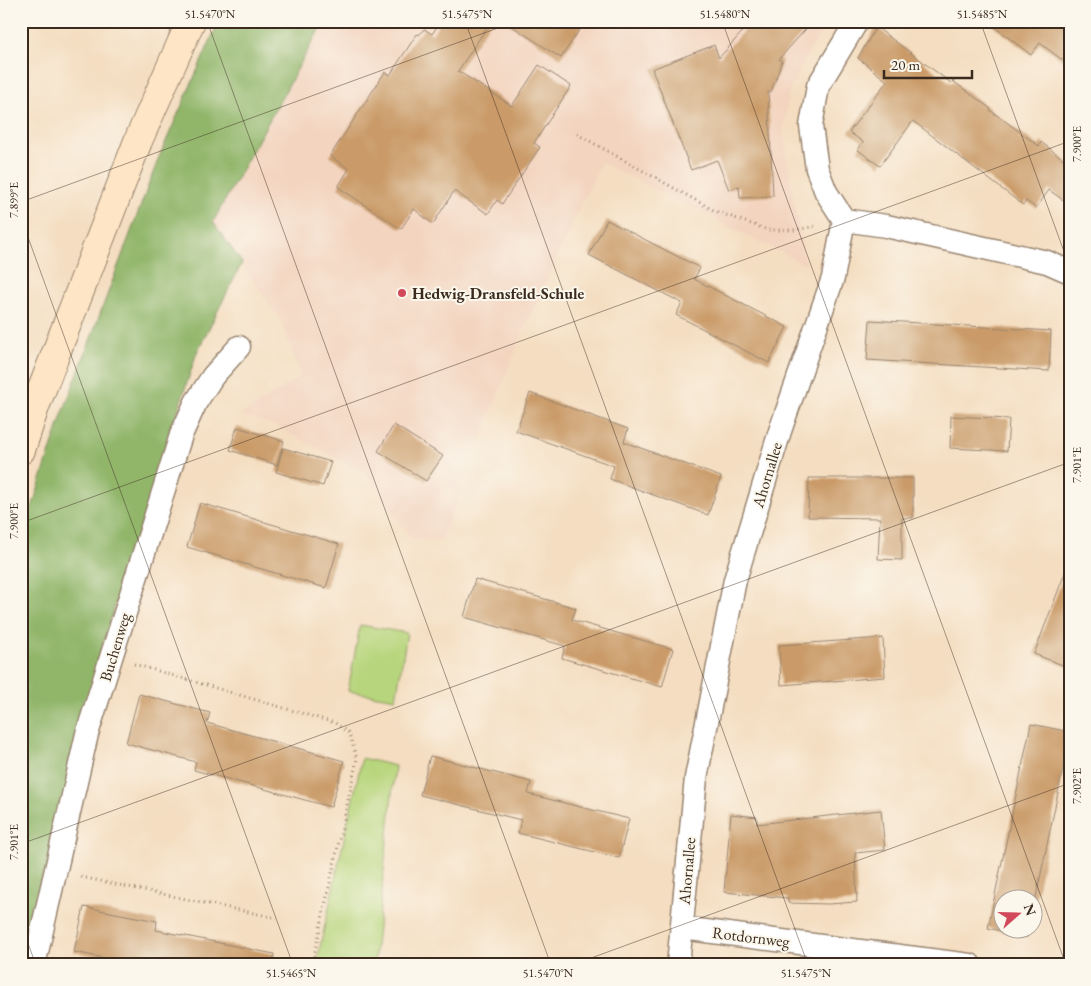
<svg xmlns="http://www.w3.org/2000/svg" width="1091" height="986" font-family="'EB Garamond',serif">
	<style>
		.built { fill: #f3d4bf }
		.green { fill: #b7d57b; stroke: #79804c }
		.forest { fill: #91b66b; stroke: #667044 }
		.building { fill: #ca9b69 }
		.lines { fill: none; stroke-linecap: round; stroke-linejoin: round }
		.street-casing { stroke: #98846f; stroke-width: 25 }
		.secondary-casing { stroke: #98846f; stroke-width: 30 }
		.path { stroke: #98846f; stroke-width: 3; stroke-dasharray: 1 4; stroke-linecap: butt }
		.street { stroke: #fff; stroke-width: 22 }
		.secondary { stroke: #fee5c5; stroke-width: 28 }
		.ticks { fill: none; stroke: #3b2a1e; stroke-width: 1; stroke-opacity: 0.45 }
		.poi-dot { fill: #d1495b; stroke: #fbf7ec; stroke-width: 2 }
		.labels { text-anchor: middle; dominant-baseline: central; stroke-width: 4; stroke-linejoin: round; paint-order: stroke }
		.poi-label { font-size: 16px; font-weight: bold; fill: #3b2a1e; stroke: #fbf7ec; text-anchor: start }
		.street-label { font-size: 16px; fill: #3b2a1e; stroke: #fbf7ec }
		.neatline { fill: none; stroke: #3b2a1e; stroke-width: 2 }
		.ticks-label { font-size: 12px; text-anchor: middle; fill: #3b2a1e }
	</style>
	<rect width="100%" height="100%" fill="#fbf7ec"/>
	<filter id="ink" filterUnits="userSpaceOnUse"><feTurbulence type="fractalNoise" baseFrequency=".02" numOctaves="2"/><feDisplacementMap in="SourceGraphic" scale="10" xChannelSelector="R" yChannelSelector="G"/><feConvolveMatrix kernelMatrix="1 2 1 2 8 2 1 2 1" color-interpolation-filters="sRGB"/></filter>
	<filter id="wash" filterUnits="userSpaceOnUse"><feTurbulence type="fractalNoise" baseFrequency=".0096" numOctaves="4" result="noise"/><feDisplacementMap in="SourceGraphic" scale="20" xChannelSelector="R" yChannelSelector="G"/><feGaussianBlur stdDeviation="1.12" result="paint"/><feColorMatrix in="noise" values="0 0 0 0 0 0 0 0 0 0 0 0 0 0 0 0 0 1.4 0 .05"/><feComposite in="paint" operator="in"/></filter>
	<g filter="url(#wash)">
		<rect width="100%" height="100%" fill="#f4ddc0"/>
		<path class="built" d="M324,21H828L805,59L789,92L783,127L790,176L806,265L601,162L522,334L441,541L412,539L365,473L273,425L241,415L301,376L282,322L212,222Z"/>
		<path class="green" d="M360,625L407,633L396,699L348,691Z
			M362,758L395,766L374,965H316Z"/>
		<path class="forest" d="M219,21H324L213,222L242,263L197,352L99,655L35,965H21V541L62,415L159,157Z"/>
		<g id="blocks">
			<path class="building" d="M441,21H491L458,71L512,106L539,65L571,86L534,143L540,147L502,204L497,200L488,214L454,191L433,224L414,209L401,229L338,187L349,169L330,156L385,72L390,75L417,34L419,35L424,29L432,34Z
				M504,21H585L561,58Z
				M752,21H813L779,59L782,61L771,92H768L773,196L740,198L739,186L729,190L717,160L691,170L652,69L714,45L719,58Z
				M987,21H1070V66L1040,43L1031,55Z
				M876,27L951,83L953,81L991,109L990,110L1039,146L1041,142L1070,164V205L1049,190L1036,208L1026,201L1023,205L913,121L880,166L858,150L863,142L849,132L887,81L858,58Z
				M607,220L700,268L694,279L787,327L769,363L676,315L682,303L589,255Z
				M870,320L1051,331L1049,371L867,360Z
				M530,393L628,429L624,442L721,477L708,515L610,479L614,466L516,431Z
				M951,416L1009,419L1007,451L950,448Z
				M394,425L443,456L426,481L378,451Z
				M237,427L284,441L277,465L230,450Z
				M283,448L331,462L323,486L276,472Z
				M809,478H913V518H902V560L878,559L880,518L808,517Z
				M200,503L339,544L326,588L187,547Z
				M1068,565L1070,566V668L1034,654Z
				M475,579L576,608L572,620L673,649L662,687L562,658L565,646L464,617Z
				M883,638L885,677L781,685L779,645Z
				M139,694L210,713L207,723L344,761L331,807L194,770L196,762L126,743Z
				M1031,724L1070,732V735L1034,907V898H1004V928H1029L1027,937L988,928Z
				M430,756L531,782L528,794L629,819L619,858L518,833L521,820L420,795Z
				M881,810L885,850L855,853L857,902L829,904L788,903V898L724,892L731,814L757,817V824Z
				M84,907L157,921L156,930L274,954L273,965H139L74,952Z"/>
		</g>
	</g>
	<g filter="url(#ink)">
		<use href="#blocks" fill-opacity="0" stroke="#98846f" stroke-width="1"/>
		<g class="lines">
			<g class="street-casing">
				<path id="street" d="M844,220L886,226L1047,262L1070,272
					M844,220L826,192L817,169L811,126L818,86L857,21
					M682,928L970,965
					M34,965L87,734L181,435L196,402L213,376L239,347
					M678,965L696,778L735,580L780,431L833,278L844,220"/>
			</g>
			<g class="secondary-casing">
				<path id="secondary" d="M21,450L35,407L138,141L191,21"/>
			</g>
			<path class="path" d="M577,134L715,211L768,230H795L816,226
				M134,664L335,723L349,733L357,759L312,965
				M81,877L277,918"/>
			<use href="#street" class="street"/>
			<use href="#secondary" class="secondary"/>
		</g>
	</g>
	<path class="ticks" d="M207,21L551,965M465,21L808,965M722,21L1066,965M980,21L1070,268M21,202L517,21M21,218L293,965M21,523L1070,141M21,844L1070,462M21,925L36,965M572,965L1070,783"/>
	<circle class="poi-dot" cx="402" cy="293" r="5"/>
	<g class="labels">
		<g class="poi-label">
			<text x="412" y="293">Hedwig-Dransfeld-Schule</text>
		</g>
		<g class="street-label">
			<text transform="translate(767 475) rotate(-73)">Ahornallee</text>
			<text transform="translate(115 647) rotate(-73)">Buchenweg</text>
			<text transform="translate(687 871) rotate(-85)">Ahornallee</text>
			<text transform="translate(751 937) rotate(7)">Rotdornweg</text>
		</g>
	</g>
	<rect width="1091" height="986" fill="none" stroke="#fbf7ec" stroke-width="55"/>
	<g transform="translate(1018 914) rotate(70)"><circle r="24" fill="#fbf7ec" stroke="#aea59a"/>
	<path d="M0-4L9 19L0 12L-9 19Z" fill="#d1495b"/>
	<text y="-8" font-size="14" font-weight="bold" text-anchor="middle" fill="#3b2a1e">N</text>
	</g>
	<path d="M884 70v8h88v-8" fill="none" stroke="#3b2a1e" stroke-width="2.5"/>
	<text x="891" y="70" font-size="15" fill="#3b2a1e" stroke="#fbf7ec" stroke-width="4" paint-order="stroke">20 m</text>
	<rect x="28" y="28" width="1036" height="930" class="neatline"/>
	<g class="ticks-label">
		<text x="210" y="18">51.5470°N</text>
		<text x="467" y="18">51.5475°N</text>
		<text x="725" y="18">51.5480°N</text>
		<text x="982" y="18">51.5485°N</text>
		<text transform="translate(1077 144) rotate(-90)" y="4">7.900°E</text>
		<text transform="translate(14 200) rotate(-90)" y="4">7.899°E</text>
		<text transform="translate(1077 465) rotate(-90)" y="4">7.901°E</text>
		<text transform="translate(14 521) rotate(-90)" y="4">7.900°E</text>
		<text transform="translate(1077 786) rotate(-90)" y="4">7.902°E</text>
		<text transform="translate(14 842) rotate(-90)" y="4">7.901°E</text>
		<text x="291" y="977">51.5465°N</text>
		<text x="548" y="977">51.5470°N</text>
		<text x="806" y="977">51.5475°N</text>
	</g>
</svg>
